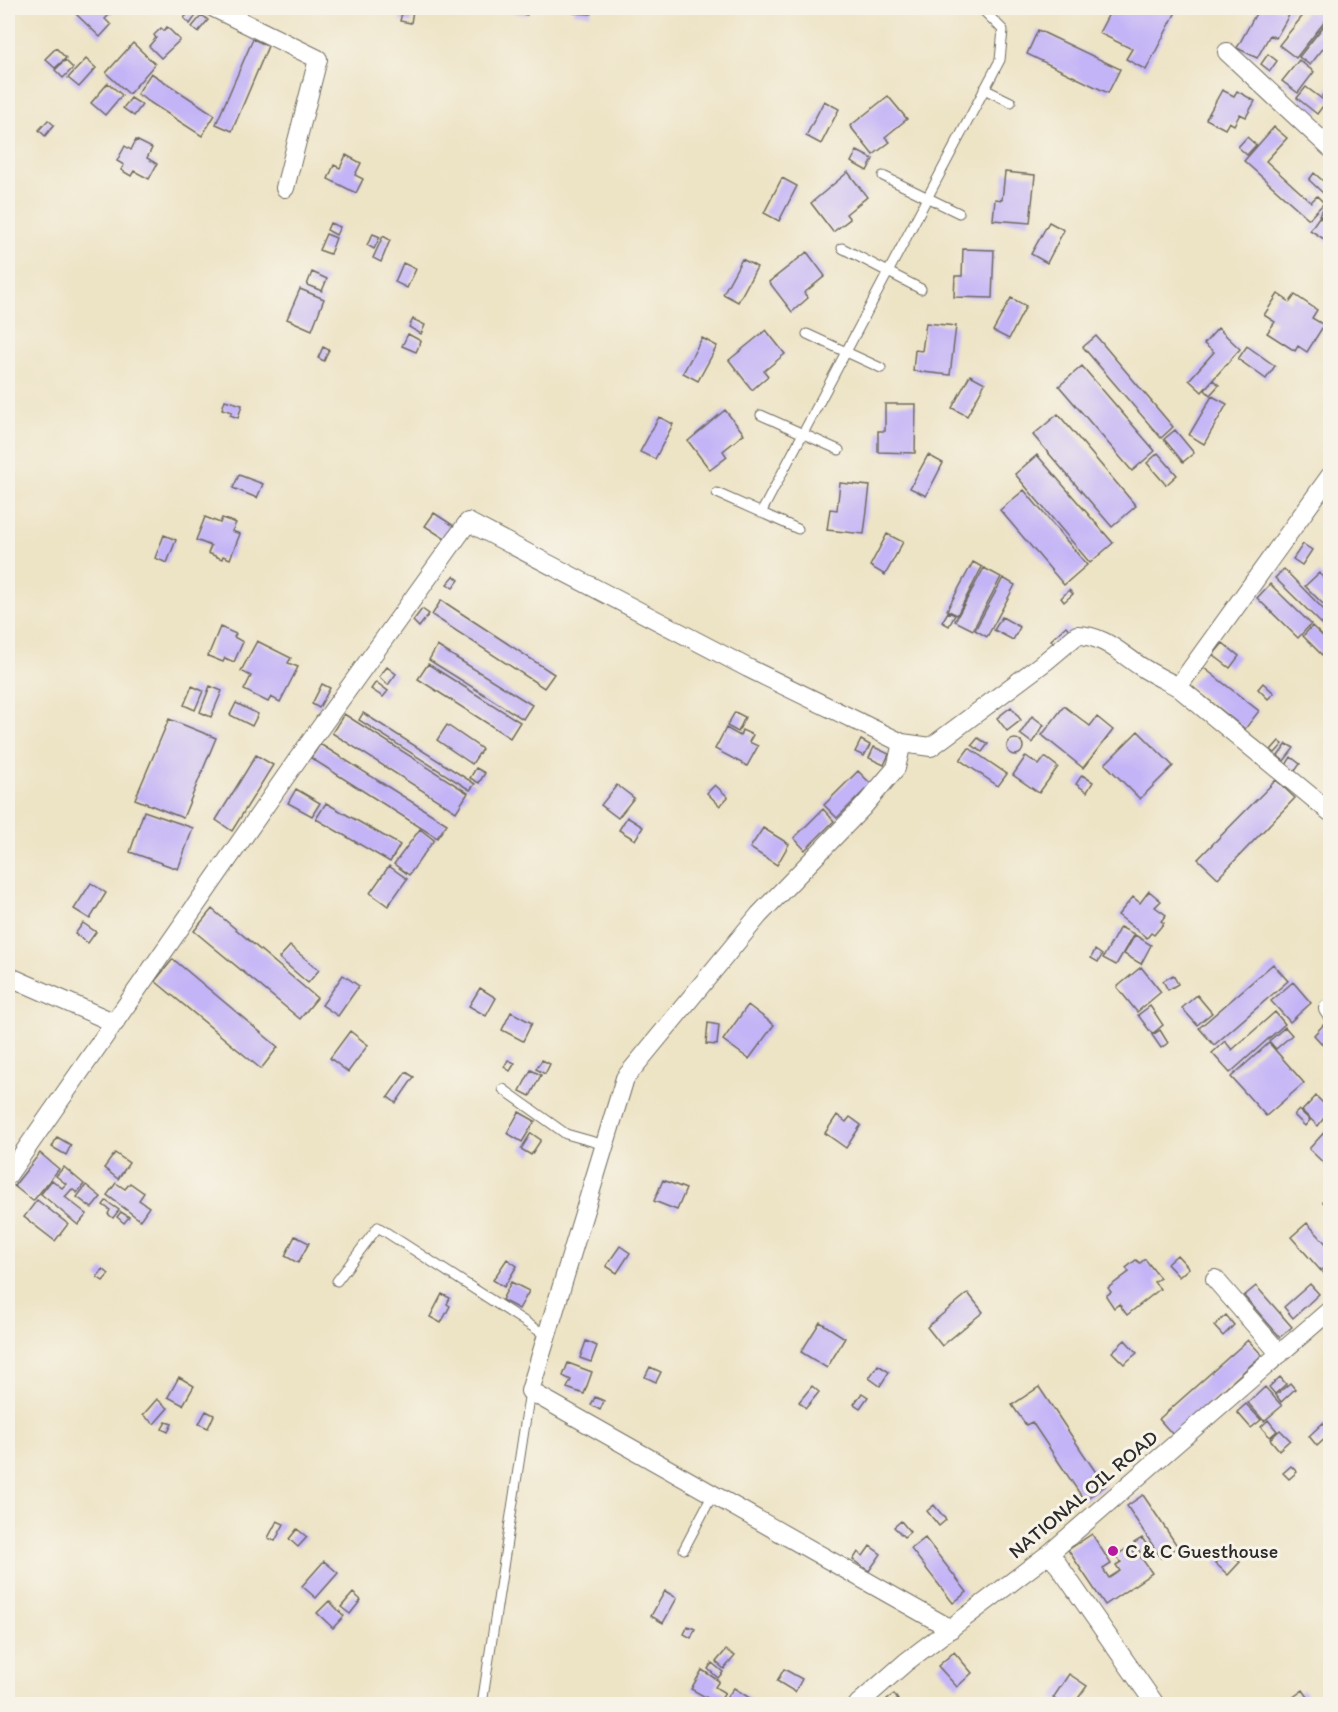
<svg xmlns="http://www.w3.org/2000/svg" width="1338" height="1712" font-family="Itim,sans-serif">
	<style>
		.building { fill: #c3b3f7 }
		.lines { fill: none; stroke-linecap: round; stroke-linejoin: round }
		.service-casing { stroke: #6f6b61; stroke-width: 11 }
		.minor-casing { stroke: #6f6b61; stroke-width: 20 }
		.service { stroke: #fff; stroke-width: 9 }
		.minor { stroke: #fff; stroke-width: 18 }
		.poi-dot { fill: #b5179e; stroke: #f7f3e8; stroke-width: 2 }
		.labels { text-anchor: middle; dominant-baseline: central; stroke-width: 6; stroke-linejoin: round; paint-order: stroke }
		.street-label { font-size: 20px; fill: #2b2b2b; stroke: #f7f3e8 }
		.poi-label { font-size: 20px; fill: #2b2b2b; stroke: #f7f3e8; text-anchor: start }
	</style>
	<rect width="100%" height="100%" fill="#f7f3e8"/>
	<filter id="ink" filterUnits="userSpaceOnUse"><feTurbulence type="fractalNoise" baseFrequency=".0167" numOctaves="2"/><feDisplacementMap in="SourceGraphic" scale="12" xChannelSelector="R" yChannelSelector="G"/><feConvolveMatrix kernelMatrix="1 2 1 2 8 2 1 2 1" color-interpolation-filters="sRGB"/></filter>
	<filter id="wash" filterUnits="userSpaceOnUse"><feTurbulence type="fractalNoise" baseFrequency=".008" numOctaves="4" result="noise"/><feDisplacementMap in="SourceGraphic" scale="24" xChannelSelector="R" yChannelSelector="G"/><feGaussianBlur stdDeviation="1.35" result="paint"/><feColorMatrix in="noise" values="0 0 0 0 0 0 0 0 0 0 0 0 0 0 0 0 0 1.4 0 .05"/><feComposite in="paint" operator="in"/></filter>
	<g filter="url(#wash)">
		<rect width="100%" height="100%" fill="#ede3c5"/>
		<g id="blocks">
			<path class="building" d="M83,8H116L105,19L111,25L100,37L76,14Z
				M512,8H529L527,15L511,12Z
				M575,8H591V14L574,13Z
				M1112,8H1178L1146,70L1126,59L1132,49L1099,33Z
				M1259,8H1293L1276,38L1270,35L1257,58L1237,48Z
				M1309,8H1330V15L1296,58L1279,45Z
				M403,9L413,10L411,23L400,21Z
				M192,10L197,14L190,24L184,18Z
				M202,15L208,20L198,32L192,27Z
				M1330,18V40L1310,65L1299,57Z
				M167,27L180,40L161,58L149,46L156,38L154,35L161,28L164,31Z
				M1038,30L1120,69L1108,93L1027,54Z
				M253,39L268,46L232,131L216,124Z
				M133,43L155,64L129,94L106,73Z
				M56,48L66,58L55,68L45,59Z
				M1268,54L1277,61L1270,71L1261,64Z
				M86,59L96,68L79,87L68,78Z
				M65,60L73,68L63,78L55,70Z
				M1299,60L1314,72L1298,93L1282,81Z
				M151,73L215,115L202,136L137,94Z
				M108,83L122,95L105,115L91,103Z
				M1330,86V101L1329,102L1322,96Z
				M1306,87L1326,102L1317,114L1297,98Z
				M1222,90L1234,96L1237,91L1255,101L1246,117L1240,114L1234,125L1229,122L1225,129L1206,119Z
				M888,96L907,119L885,137L890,142L873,155L850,126Z
				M131,98L142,105L134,116L123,108Z
				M824,101L839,109L821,144L806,136Z
				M48,120L54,125L45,136L39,130Z
				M1274,127L1287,138L1266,161L1311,202L1317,196L1324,203L1309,219L1244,161Z
				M1247,137L1256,145L1247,155L1238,147Z
				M136,140L152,148L147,158L157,164L149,179L134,171L131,176L121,170L124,165L117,161L125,146L131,150Z
				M857,151L873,159L867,171L851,162Z
				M346,155L361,163L355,175L363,179L356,193L328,179L334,165L340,168Z
				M848,172L867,197L846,214L850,219L833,232L811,203Z
				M1005,172L1035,175L1030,223L993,220L995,199L1002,200Z
				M1314,173L1330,187L1324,194L1309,180Z
				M782,178L797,186L779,221L764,213Z
				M1326,205L1330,208L1329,221L1319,215Z
				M1319,217L1330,224V243L1310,230Z
				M1049,222L1064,230L1047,263L1031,254Z
				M330,223L340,227L336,235L327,230Z
				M326,234L336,238L330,254L319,250Z
				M373,234L380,237L374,249L367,245Z
				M383,236L390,240L381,262L373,258Z
				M963,249L994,250L992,298L954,297L955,276H962Z
				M807,252L825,276L804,293L808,298L792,312L769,282Z
				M742,259L757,267L738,302L723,294Z
				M403,263L416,269L407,288L395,282Z
				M312,272L327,279L322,291L307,285Z
				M300,289L324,299L312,330L287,319Z
				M1278,294L1290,302L1295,295L1317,310L1312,318L1324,325L1307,352L1298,346L1295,351L1267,333L1275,322L1264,315Z
				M1011,298L1026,306L1009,339L993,331Z
				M413,319L425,325L421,334L409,327Z
				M926,323L956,326L950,375L913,371L915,350L922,351Z
				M1218,328L1240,349L1202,392L1189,380L1214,352L1204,344Z
				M766,330L785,354L764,371L768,376L752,390L729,360Z
				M408,334L421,341L416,352L402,346Z
				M1096,336L1173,427L1161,438L1083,347Z
				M702,338L717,346L698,381L683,373Z
				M1247,346L1275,366L1266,379L1238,359Z
				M323,347L329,350L324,361L318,358Z
				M1082,366L1155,451L1132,471L1059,386Z
				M970,375L985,383L967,416L952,408Z
				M1213,380L1219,385L1210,395L1205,390Z
				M1212,396L1227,404L1204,444L1189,435Z
				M225,400L242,405L238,418L230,415L232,412L222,409Z
				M885,404H916L915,453L878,452V431H885Z
				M725,410L744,434L723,451L727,457L710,470L688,441Z
				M1058,414L1136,506L1112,527L1033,435Z
				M659,417L673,424L655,459L640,452Z
				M1175,430L1194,453L1183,462L1164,439Z
				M1158,453L1177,475L1166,485L1147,463Z
				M928,455L943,463L926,496L910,488Z
				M1037,455L1113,543L1090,563L1015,474Z
				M239,475L263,484L257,498L233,488Z
				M840,483L870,486L864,534L827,530L830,509L837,510Z
				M1024,490L1087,565L1064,585L1000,510Z
				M434,513L454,526L445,539L425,526Z
				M205,517L220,523L222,518L236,523L232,531L240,534L230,559L223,556L222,559L208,553L211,546L196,540Z
				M887,534L903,542L885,575L870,566Z
				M164,535L176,540L167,563L155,558Z
				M1303,544L1312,550L1302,565L1293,559Z
				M973,562L982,567L957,615L947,610Z
				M984,568L1001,577L973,630L955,621Z
				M1284,569L1330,616V632L1275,578Z
				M1319,573L1330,585V611L1305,586Z
				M454,576L459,580L453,588L447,584Z
				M1003,578L1015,585L987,637L975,630Z
				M1270,584L1311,624L1298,638L1257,598Z
				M1069,590L1073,594L1064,602L1061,598Z
				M441,600L554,674L544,688L432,615Z
				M422,609L429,614L419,627L413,621Z
				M948,612L955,615L949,626L942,622Z
				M1002,617L1020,627L1013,640L994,630Z
				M1066,626L1072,633L1056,646L1051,640Z
				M1312,626L1330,643L1322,655L1303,636Z
				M220,627L236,634L234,637L243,642L234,662L225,658L223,662L208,656Z
				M257,641L291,658L288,663L298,667L280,702L271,697L268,702L244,690L251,676L241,671Z
				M1223,643L1239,656L1230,668L1213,655Z
				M437,646L532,705L523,719L429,660Z
				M428,664L520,722L510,738L418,679Z
				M387,667L396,674L388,685L379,677Z
				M1204,668L1259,711L1245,729L1190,685Z
				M376,682L388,691L383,697L371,689Z
				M1263,683L1274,693L1268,699L1258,689Z
				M322,684L330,688L319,708L312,704Z
				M192,686L203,691L195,710L184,705Z
				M210,686L222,691L211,717L200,712Z
				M236,703L258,714L252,726L230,715Z
				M1064,706L1090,726L1097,717L1113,730L1083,768L1042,735Z
				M1011,707L1021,720L1007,731L997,718Z
				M735,712L745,717L738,732L727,726Z
				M363,713L475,784L470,790L359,720Z
				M344,714L468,793L456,812L332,733Z
				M1032,716L1044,725L1032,743L1020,734Z
				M169,719L216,738L183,818L135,799Z
				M447,725L482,749L472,764L437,740Z
				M726,728L740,736L742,730L753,735L749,742L758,746L747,766L715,749Z
				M1138,731L1173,766L1140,799L1105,764Z
				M978,738L988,744L982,752L972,745Z
				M1007 747a8 8 0 1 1 16 0a8 8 0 1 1-16 0Z
				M861,740L870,745L864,756L855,752Z
				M1279,741L1283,744L1275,753L1271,750Z
				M320,744L447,824L437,838L311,758Z
				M1287,744L1294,748L1284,761L1278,756Z
				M874,747L889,754L884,765L869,758Z
				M969,748L1007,774L998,786L960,760Z
				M256,755L273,765L232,831L216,820Z
				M1026,756L1039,765L1045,757L1058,767L1039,793L1013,775Z
				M1291,757L1300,764L1295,771L1286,765Z
				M476,768L485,773L479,783L470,778Z
				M858,771L871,784L837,818L824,805Z
				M1082,775L1093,782L1087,792L1076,784Z
				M1276,780L1295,798L1218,878L1198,859Z
				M617,785L634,798L618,818L601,805Z
				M715,785L728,797L720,806L707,793Z
				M296,789L320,803L312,816L288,803Z
				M326,803L400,845L390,862L316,819Z
				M823,809L834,821L805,850L794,838Z
				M144,811L193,828L178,869L130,852Z
				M627,817L643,827L635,840L619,830Z
				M763,828L789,844L777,865L750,848Z
				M420,829L434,840L409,875L394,864Z
				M389,866L407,879L388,906L370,893Z
				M91,883L106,893L90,919L74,909Z
				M1149,891L1161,901L1155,907L1166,915L1161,921L1164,923L1154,935L1151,933L1147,938L1118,915L1133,897L1140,903Z
				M212,909L317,998L300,1019L194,931Z
				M83,923L96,932L88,943L75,934Z
				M1120,927L1134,934L1116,965L1103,958Z
				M1135,935L1151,945L1141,964L1124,954Z
				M290,946L319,970L308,983L279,958Z
				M1095,950L1102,955L1098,962L1091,958Z
				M173,959L278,1047L261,1069L155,981Z
				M1273,964L1288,981L1214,1045L1199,1028Z
				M1141,967L1161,992L1137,1012L1117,987Z
				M343,975L359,986L338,1016L322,1005Z
				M1173,975L1178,984L1168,990L1163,981Z
				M1293,982L1311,1003L1290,1022L1271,1001Z
				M480,988L496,998L486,1016L469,1006Z
				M1197,995L1212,1013L1197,1025L1182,1008Z
				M748,1005L774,1025L749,1059L723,1040Z
				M1150,1006L1163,1025L1152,1034L1138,1015Z
				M511,1012L532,1023L523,1041L502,1030Z
				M1275,1012L1285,1024L1230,1073L1212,1053L1225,1041L1232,1050Z
				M1326,1022L1330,1026V1039L1324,1046L1314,1035Z
				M708,1023L719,1025L717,1045L706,1044Z
				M1285,1027L1292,1035L1276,1049L1269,1041Z
				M1160,1030L1168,1043L1161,1048L1152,1035Z
				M350,1031L368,1045L348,1072L330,1058Z
				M1269,1043L1304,1083L1266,1116L1231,1077Z
				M508,1060L515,1063L510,1071L504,1067Z
				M542,1060L550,1064L545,1074L536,1069Z
				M531,1070L541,1075L530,1096L520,1091Z
				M406,1072L414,1077L396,1103L388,1097Z
				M1316,1096L1330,1110L1318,1126L1302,1111Z
				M1299,1110L1310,1120L1305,1126L1294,1115Z
				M519,1112L535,1121L522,1142L507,1133Z
				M837,1115L846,1122L850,1117L861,1125L846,1148L825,1133Z
				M1330,1126V1169L1309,1149Z
				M531,1133L541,1140L531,1155L521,1149Z
				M57,1137L71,1145L66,1155L52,1147Z
				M40,1153L59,1169L33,1201L14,1186Z
				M115,1153L129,1163L118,1179L104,1168Z
				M64,1167L84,1184L77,1193L72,1189L65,1197L87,1214L78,1225L41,1194L52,1180L62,1188L66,1184L56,1176Z
				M663,1180L686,1189L677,1210L654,1201Z
				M116,1183L125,1189L130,1183L144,1193L139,1200L149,1207L140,1220L107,1195Z
				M86,1185L101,1197L92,1208L77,1197Z
				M1330,1195V1210L1323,1202Z
				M37,1200L68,1224L55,1241L24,1217Z
				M106,1201L119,1210L113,1218L108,1214L110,1210L103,1205Z
				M121,1212L129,1217L124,1223L117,1217Z
				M1307,1223L1330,1248V1262L1321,1271L1291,1237Z
				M295,1236L309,1243L298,1263L285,1256Z
				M620,1246L630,1253L617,1273L606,1266Z
				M1177,1255L1189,1268L1179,1277L1167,1264Z
				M507,1259L517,1266L504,1287L493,1280Z
				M1145,1259L1160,1278L1154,1282L1160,1289L1127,1315L1119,1304L1114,1308L1106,1296L1111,1292L1108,1288L1129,1272L1126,1268L1136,1260L1140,1263Z
				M1330,1265V1281L1323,1272Z
				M103,1269L109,1274L103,1281L97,1277Z
				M511,1282L529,1291L519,1309L502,1300Z
				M1310,1284L1319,1294L1293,1318L1284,1307Z
				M1256,1286L1292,1327L1280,1337L1244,1296Z
				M968,1293L983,1312L942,1346L927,1327Z
				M442,1294L450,1298L447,1304L450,1306L441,1323L430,1317Z
				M1226,1315L1234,1325L1223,1336L1214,1326Z
				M820,1322L845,1338L827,1368L801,1352Z
				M1125,1340L1137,1353L1124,1364L1112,1352Z
				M1248,1340L1262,1355L1173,1435L1159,1419Z
				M586,1341L597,1346L591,1362L580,1358Z
				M568,1363L592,1372L584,1394L567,1388L571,1380L563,1376Z
				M878,1365L889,1372L880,1386L869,1378Z
				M650,1367L661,1372L656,1382L645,1377Z
				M179,1377L194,1386L183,1405L168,1397Z
				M1280,1377L1286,1384L1275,1394L1269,1387Z
				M1290,1383L1295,1389L1281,1402L1276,1395Z
				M812,1386L819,1392L806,1408L799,1402Z
				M1039,1387L1105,1486L1084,1500L1032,1422L1026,1425L1012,1405Z
				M1265,1387L1282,1406L1264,1421L1248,1403Z
				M862,1393L868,1397L860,1408L854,1404Z
				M595,1397L604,1401L600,1410L591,1405Z
				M157,1399L168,1408L154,1424L143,1415Z
				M1246,1404L1261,1420L1251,1428L1237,1412Z
				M206,1411L214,1415L208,1428L199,1424Z
				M1268,1420L1277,1431L1270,1437L1261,1427Z
				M166,1422L172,1424L168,1432L162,1429Z
				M1323,1423L1330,1434L1317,1446L1309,1436Z
				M1280,1430L1290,1440L1279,1450L1270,1439Z
				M1291,1466L1297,1472L1289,1479L1283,1473Z
				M1143,1495L1178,1547L1161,1558L1127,1506Z
				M934,1505L946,1520L939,1526L927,1511Z
				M277,1521L284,1524L275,1541L268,1538Z
				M901,1521L910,1532L904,1537L894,1527Z
				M297,1529L307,1537L298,1547L289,1539Z
				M1092,1534L1111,1564L1103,1569L1109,1578L1120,1571L1116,1565L1121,1562L1116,1556L1130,1546L1137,1558L1140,1556L1152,1573L1105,1605L1068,1550Z
				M925,1538L967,1592L953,1603L911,1549Z
				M1142,1538L1152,1552L1144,1558L1134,1543Z
				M870,1546L881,1554L869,1571L853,1560L858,1552L863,1556Z
				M1225,1550L1240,1562L1228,1575L1215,1563Z
				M324,1561L338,1573L316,1598L302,1586Z
				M665,1591L677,1598L663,1623L651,1616Z
				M353,1593L361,1600L350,1614L341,1607Z
				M329,1601L344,1616L333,1628L317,1613Z
				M688,1626L695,1629L691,1638L684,1634Z
				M726,1650L735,1656L724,1669L716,1662Z
				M954,1652L972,1673L957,1687L938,1666Z
				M712,1663L723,1672L718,1678L708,1669Z
				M784,1669L802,1679L795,1692L777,1681Z
				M702,1670L719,1681L715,1687L725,1693L718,1704L691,1689Z
				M1069,1674L1087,1686L1074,1704H1062L1053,1698Z
				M734,1688L759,1704H722Z
				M1303,1690L1313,1704H1284Z
				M894,1694L898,1700L890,1704L887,1699Z"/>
		</g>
	</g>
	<g filter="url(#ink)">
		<use href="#blocks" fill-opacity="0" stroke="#6f6b61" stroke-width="1.5"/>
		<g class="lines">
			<g class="service-casing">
				<path id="service" d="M984,89L1011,102
					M883,176L959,213
					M842,248L921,289
					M807,334L881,368
					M761,415L839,450
					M717,493L798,529
					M761,513L1000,60L1003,30L981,8
					M503,1089L566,1134L605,1145
					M337,1281L378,1227L547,1336
					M684,1549L713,1494
					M482,1704L530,1391"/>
			</g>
			<g class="minor-casing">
				<path id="minor" d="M214,8L318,59L285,188
					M1227,52L1330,148
					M1178,687L1330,812
					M8,976L115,1023
					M1328,1009L1330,1012
					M8,1175L295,763L468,522L748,668L902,743
					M1215,1279L1280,1354
					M1050,1553L1155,1704
					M951,1629L530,1391L625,1078L759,915L863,807L896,768L902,743L931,747L1046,661L1077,635C1103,635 1120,653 1140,666C1152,674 1165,680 1178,687L1330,476
					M858,1704L906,1662L1050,1553L1330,1310"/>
			</g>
			<use href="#service" class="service"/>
			<use href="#minor" class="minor"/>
		</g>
	</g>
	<circle class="poi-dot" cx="1113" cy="1551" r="6"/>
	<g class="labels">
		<g class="street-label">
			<text transform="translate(1083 1494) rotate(-40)">NATIONAL OIL ROAD</text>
		</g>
		<g class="poi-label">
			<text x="1125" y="1551">C &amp; C Guesthouse</text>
		</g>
	</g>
	<rect width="1338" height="1712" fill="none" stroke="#f7f3e8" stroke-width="30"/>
</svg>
